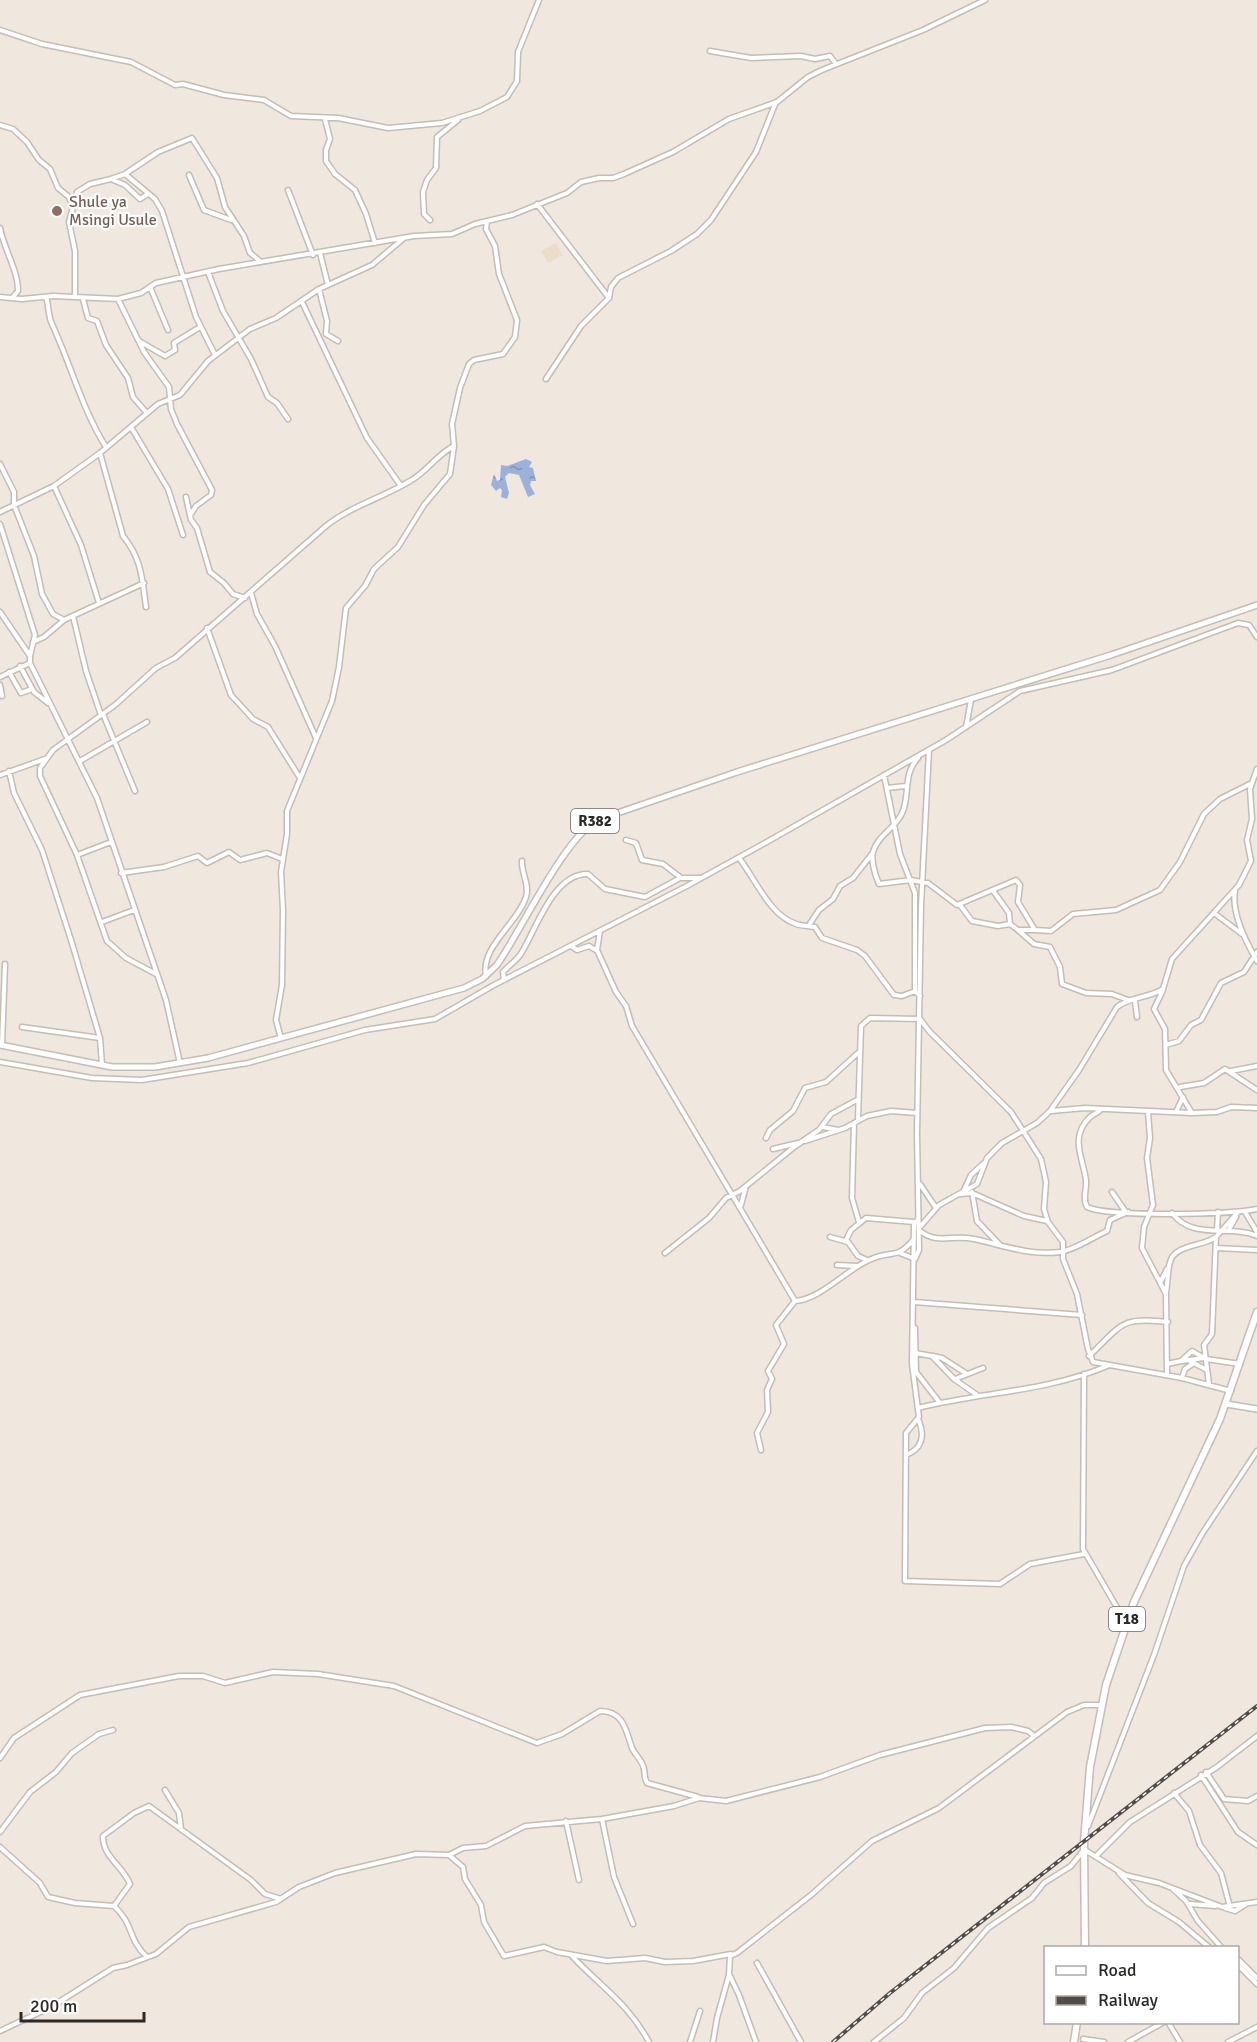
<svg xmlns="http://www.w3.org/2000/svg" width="1257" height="2042" font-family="Signika,sans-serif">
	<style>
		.industrial { fill: #ecdcca }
		.water { fill: url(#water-ripples) }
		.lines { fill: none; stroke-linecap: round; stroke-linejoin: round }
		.minor-casing { stroke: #c5bcb5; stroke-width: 7 }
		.major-casing { stroke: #c5bcb5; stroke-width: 8 }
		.highway-casing { stroke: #c5bcb5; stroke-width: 9 }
		.minor { stroke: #fff; stroke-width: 4 }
		.major { stroke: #fff; stroke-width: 5 }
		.highway { stroke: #fff; stroke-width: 6 }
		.rail-casing { stroke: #514c48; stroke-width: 4 }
		.rail { stroke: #fff; stroke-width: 1.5; stroke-dasharray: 4.5; stroke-linecap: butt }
		.education-dot { fill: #8d6e63; stroke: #fff; stroke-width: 2 }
		.labels { text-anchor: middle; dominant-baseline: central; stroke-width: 4.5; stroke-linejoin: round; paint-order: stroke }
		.shield { fill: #fff; stroke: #6b6967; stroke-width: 1.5 }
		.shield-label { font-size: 15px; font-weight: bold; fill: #2c2926 }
		.education-label { font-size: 16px; fill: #785e54; stroke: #fff; text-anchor: start }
	</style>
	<defs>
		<pattern id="water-ripples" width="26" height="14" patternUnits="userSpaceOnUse" patternTransform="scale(1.5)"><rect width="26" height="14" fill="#9db1d8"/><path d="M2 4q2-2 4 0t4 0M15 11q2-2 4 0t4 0" fill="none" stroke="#8090af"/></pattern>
	</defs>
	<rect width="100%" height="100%" fill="#f0e7df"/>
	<path class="industrial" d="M556,243L563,255L548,263L541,251Z"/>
	<path class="water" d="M526,459L532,462L529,467L533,468L536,481H531L530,485L535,494L528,497L519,475L509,473L505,477L509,493L507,499L501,497L502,490L500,488L496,491L491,485L494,474L497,481L500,480L501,465L507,466Z"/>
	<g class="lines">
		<g class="minor-casing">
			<path id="minor" d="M0,30L42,44L131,62L175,85L183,84L224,95L264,100L291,116L338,118L388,128L442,123L480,111L507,97L517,81L518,52L539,0
				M710,51L751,58L801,56L815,59L830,56L836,64
				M325,119L330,139L326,150V161L335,174L355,190L366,214L375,243
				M0,125L13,129L27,142L39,160L50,169L58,188L69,197L72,205
				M125,174L155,199L162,211L196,317L215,355
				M189,175L204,210L231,220
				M111,179L125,174L158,152L192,138L217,178L225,207L244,236L250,253L260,261
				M288,190L313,255
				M537,204L609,298
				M430,220L424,214L423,192L427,180L436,168L437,137L458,120
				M0,228C4,249 18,270 18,291L12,298
				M320,253L328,285
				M208,272L223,311L251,359L268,397L277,403L288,419
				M150,287L168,330
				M319,289L327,321L326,334L338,341
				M0,297L22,299L53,296L118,299L141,293L156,283L219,269L414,236L452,234L475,224L512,215L567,193L581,182L599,178H613L624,174L673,152L729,119L777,102L808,77L822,70L923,30L985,0
				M46,297C49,306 48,316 52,324C71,365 82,409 106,447
				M75,297V251L69,222L77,192L90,184L111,179L125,185L140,199L148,194
				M83,299L88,318L97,321L106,345L128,378L133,397L146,412
				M118,299L144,352L169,387L171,409L177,424L212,490L211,495L196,506L191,514
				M302,302L367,438L401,486
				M139,341L165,356L175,350L174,343L200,327
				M546,379L581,326L609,298L611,287L618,278L671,251L697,234L711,220L756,152L776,102
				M131,427L168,489L183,535
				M100,453L123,536C142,559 142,579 146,607
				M0,464L14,492V505L34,556L42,594L53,614L64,620
				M54,486L81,545L99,603
				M186,497L191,520L197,528L210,572L224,583L233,594L245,598
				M0,512L54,486L100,453L158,404L180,395L208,361L250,329L276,318L319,289L372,265L404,238
				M0,524L35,635L30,656V663L97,798L166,1000L180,1063
				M251,593L257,614L275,646L316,738
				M0,612L30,656
				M73,616L86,671L101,715
				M207,628L231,695L253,719L268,727L300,778
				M33,642L44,637L64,620L144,583
				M20,666L34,692L48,703
				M9,672L21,693L32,689
				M0,677L30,663
				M0,685L2,696
				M103,714L135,791
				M966,727L971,700
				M918,758C903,774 910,792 903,811C897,828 878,834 873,852C871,861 875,875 879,884L911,880L928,883L957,905L1016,880L1020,885L1018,902L1035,930L1051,931L1073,914L1116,910L1160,890L1180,862L1204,814L1220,799L1250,784
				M80,761L147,722
				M9,771L14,793L42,850L71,940L100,1038L102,1065
				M0,775L45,759
				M884,775L900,854L915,893V991
				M887,788L906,786
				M626,840L636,843L642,860L663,864L680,877
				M77,855L111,842
				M739,858C755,878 769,915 796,924C802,926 809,926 815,927L822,938L857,950L865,956L894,995L902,996L915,991L920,996
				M121,873L164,867L198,856L207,863L229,852L240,860L267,853L282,859
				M1239,885L1251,861L1247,840L1252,819L1250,789L1257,769
				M1235,891C1231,913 1246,942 1257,961
				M994,892L1009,913L1010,924
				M960,905L972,921L998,926L1010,924L1018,930H1035
				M1214,913L1242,934
				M102,922L134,910
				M809,925L819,910L833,899L840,886L853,878L872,854
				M1018,930L1034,944L1050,947L1060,967L1062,984L1086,993L1112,994L1128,1000
				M600,931L597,950L616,992L626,1006L632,1026L795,1301
				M571,946L577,950L589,946L596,950
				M156,974L126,958L107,941L77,855L40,776V768L53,750L115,705L156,668L175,658L326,526C351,506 382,498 410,481C427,472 436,455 454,446
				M486,976C480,947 518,923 526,897C530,884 521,873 522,861
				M504,980L503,972C509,965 517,961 522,952C537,927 554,873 588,874L605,889L645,897L680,878H701
				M1163,990L1154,1009L1165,1029L1166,1070L1192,1113
				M1135,1001L1137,1017
				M22,1027L100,1038
				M281,1038L276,1020L282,985L283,910L281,872L287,834V811L332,701L339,667L346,608L365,586L374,569L398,547L424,505L450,474L454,446L452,424L460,388L469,364L474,360L503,354L515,337L517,320L499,274L495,246L486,229L487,222
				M2,1045L5,964
				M1166,1045L1179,1041L1191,1025L1201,1020L1221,983L1244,972L1257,952
				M0,1062L92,1078L142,1080L248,1063L365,1030L435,1019L494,985L685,887L765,843L946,740L1020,691L1112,670L1238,623L1249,625L1257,637
				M1231,1071L1257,1066
				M1180,1087L1204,1083L1225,1069L1257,1090
				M1101,1109C1098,1114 1094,1113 1090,1117C1069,1137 1083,1158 1086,1180C1087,1189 1082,1199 1087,1207C1108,1217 1232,1215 1257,1209
				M1051,1111L1085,1108L1192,1113L1217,1112L1231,1107L1257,1108
				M1148,1112L1150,1138L1147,1158L1153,1205L1144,1227L1142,1248L1166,1294L1167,1375
				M1176,1112L1183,1097
				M858,1119L861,1026L870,1018L920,1019L929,1031L1011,1112L1041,1159L1046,1182L1044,1209L1048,1222L1063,1242V1259L1077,1294L1088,1349L1093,1362L1182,1378L1231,1391
				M854,1123L852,1198L859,1222
				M823,1127L838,1130
				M766,1138L770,1130L793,1111L805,1088L826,1082L858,1053
				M805,1141L845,1128L867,1116L891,1111L917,1113
				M773,1149L798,1143
				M920,1184L936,1208
				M964,1190L971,1175L984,1163
				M972,1192L977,1221L999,1244
				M1112,1192L1125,1211
				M961,1194L972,1193L1024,1216L1047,1221
				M741,1205L746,1186
				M1245,1212L1257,1232
				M1172,1213C1193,1241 1229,1224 1257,1236
				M918,1219L914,1225L912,1364L919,1417L906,1433L905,1581L1000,1584L1030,1564L1084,1554
				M920,1227L939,1205L977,1184L987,1158L1002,1143L1037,1123L1050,1111L1079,1070L1117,1007C1129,997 1149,998 1163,989L1172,959L1239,885
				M920,1231C938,1245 953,1234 974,1239C1002,1245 1030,1256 1060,1252C1075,1250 1093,1237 1107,1231L1110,1220L1128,1212
				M1217,1231L1218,1212
				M1228,1231L1236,1217
				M830,1237L848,1242L858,1256L867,1260
				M846,1240L851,1230L866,1218L914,1222
				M1216,1248L1257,1250
				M665,1253L709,1218L726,1198L740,1191L794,1147L819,1130L831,1114L857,1100
				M900,1253L915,1259L919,1250L917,1134L921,906L929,750
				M837,1265L857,1266
				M1161,1281L1167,1269
				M1166,1292C1168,1283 1167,1272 1170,1262C1175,1244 1202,1247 1216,1237
				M914,1302L1082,1315
				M915,1328L916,1372L940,1403
				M915,1353L932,1356L954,1379L977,1395
				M933,1356L942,1358L967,1374
				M1089,1356C1122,1325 1120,1316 1168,1322
				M1188,1360L1207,1370
				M1182,1361L1204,1358
				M1167,1364L1181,1361L1192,1351L1206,1359L1240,1364
				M1084,1374L1083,1549L1126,1623
				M1182,1378L1185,1369L1194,1363
				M955,1379L983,1368
				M1209,1384L1204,1345L1212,1334L1216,1237L1238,1212
				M918,1408C981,1392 1046,1392 1107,1366
				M761,1450L757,1433L768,1412L767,1390L772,1379L768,1371L784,1344L776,1325L795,1301C821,1299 846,1270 869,1260C892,1249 896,1261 914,1239
				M906,1455C922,1449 925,1436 919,1421
				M0,1758L14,1738L80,1695L179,1676H203L225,1683L273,1672L318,1674L394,1686L537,1743L562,1734L600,1711C624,1711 626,1731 632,1748C635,1755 643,1761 644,1769C645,1775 644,1778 647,1783L698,1797
				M1206,1772L1224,1799L1248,1801L1257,1796
				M1201,1775L1238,1832L1257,1845
				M165,1790L179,1813L181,1829
				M1174,1793L1189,1811L1200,1845L1221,1873L1230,1907
				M602,1819L614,1877L633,1924
				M566,1821L579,1880
				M1088,1826L1154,1655L1184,1566L1202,1534L1257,1451
				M0,1832L30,1792L56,1772L72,1753L99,1734L113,1730
				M0,1847L40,1883L48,1897L75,1903L114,1906C134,1924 128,1940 147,1957
				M1085,1850L1125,1875L1159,1883L1222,1907L1257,1902
				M449,1855L463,1867L465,1879L481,1905L484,1922L504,1956L544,1947L557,1952L607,1961L645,1958L665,1962L693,1961L731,1954
				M1096,1856L1130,1822L1217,1767L1257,1736
				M1119,1873L1148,1903L1179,1922L1210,1948
				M1173,1889L1186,1901L1198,1921L1222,1948
				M1190,1904L1215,1906
				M114,1906L130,1884C123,1866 102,1856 103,1836L134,1813L149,1806L251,1880L265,1894L281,1899
				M1225,1908L1235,1911L1246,1904
				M572,1956C601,1987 628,2003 649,2042
				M1238,1959L1257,1978
				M757,1963L801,2042
				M1238,1965L1257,1984
				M730,1976L739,1995L756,2042
				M1168,2022L1180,2042
				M0,2031L51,2007L113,1968L127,1965L156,1954L189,1927L276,1902L299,1887L335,1873L416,1854L449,1855L463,1848L486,1846L525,1826L602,1819L674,1806L699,1798L726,1801L820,1777L880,1755L985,1728L1011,1727L1028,1731L1033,1735
				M1083,2039L1104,2042
				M690,2042L700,2011
				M713,2042L717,2018L729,1975L730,1956L737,1953L811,1895L872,1841L939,1808L1067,1712L1084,1705H1101
				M874,2042L904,2018L922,1993L954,1968L988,1928L1032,1898L1044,1883L1071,1866L1083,1851
				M1128,2042L1164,2022
				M1228,2042L1257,2027"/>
		</g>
		<g class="major-casing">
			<path id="major" d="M0,1045L112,1067H155L208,1058L464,988L482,979L497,965C522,929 563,840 597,820L737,772L1111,655L1257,605
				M1226,1404L1257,1409"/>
		</g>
		<g class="highway-casing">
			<path id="highway" d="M1085,1948L1084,1842L1090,1767L1106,1685L1134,1602L1220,1419L1257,1312
				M1074,2042L1077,2022"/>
		</g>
		<use href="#minor" class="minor"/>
		<use href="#major" class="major"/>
		<use href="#highway" class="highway"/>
		<g class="rail-casing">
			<path id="rail" d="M833,2042L890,1993L1257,1706"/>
		</g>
		<use href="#rail" class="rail"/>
	</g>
	<circle class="education-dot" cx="57" cy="211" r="6"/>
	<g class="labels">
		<g class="shield">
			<rect x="571" y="809" width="48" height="24" rx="4.5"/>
			<rect x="1109" y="1607" width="36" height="24" rx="4.5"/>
		</g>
		<g class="shield-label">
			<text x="595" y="821">R382</text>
			<text x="1127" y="1619">T18</text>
		</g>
		<g class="education-label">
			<text x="69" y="202">Shule ya<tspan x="69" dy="18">Msingi Usule</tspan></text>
		</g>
	</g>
	<rect x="1044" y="1946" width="195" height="78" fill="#ffffff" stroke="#aba9a8" stroke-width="1.5"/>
	<rect x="1056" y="1966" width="30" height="9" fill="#ffffff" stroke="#aba9a8" stroke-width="1.5"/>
	<text x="1098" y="1976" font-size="18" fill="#2c2926">Road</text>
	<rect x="1056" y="1996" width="30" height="9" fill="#514c48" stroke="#aba9a8" stroke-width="1.5"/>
	<text x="1098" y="2006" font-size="18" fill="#2c2926">Railway</text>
	<path d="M21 2012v9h123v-9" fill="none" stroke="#2c2926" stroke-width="3"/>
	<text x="30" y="2012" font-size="18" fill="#2c2926" stroke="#ffffff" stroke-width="4.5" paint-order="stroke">200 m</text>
</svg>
